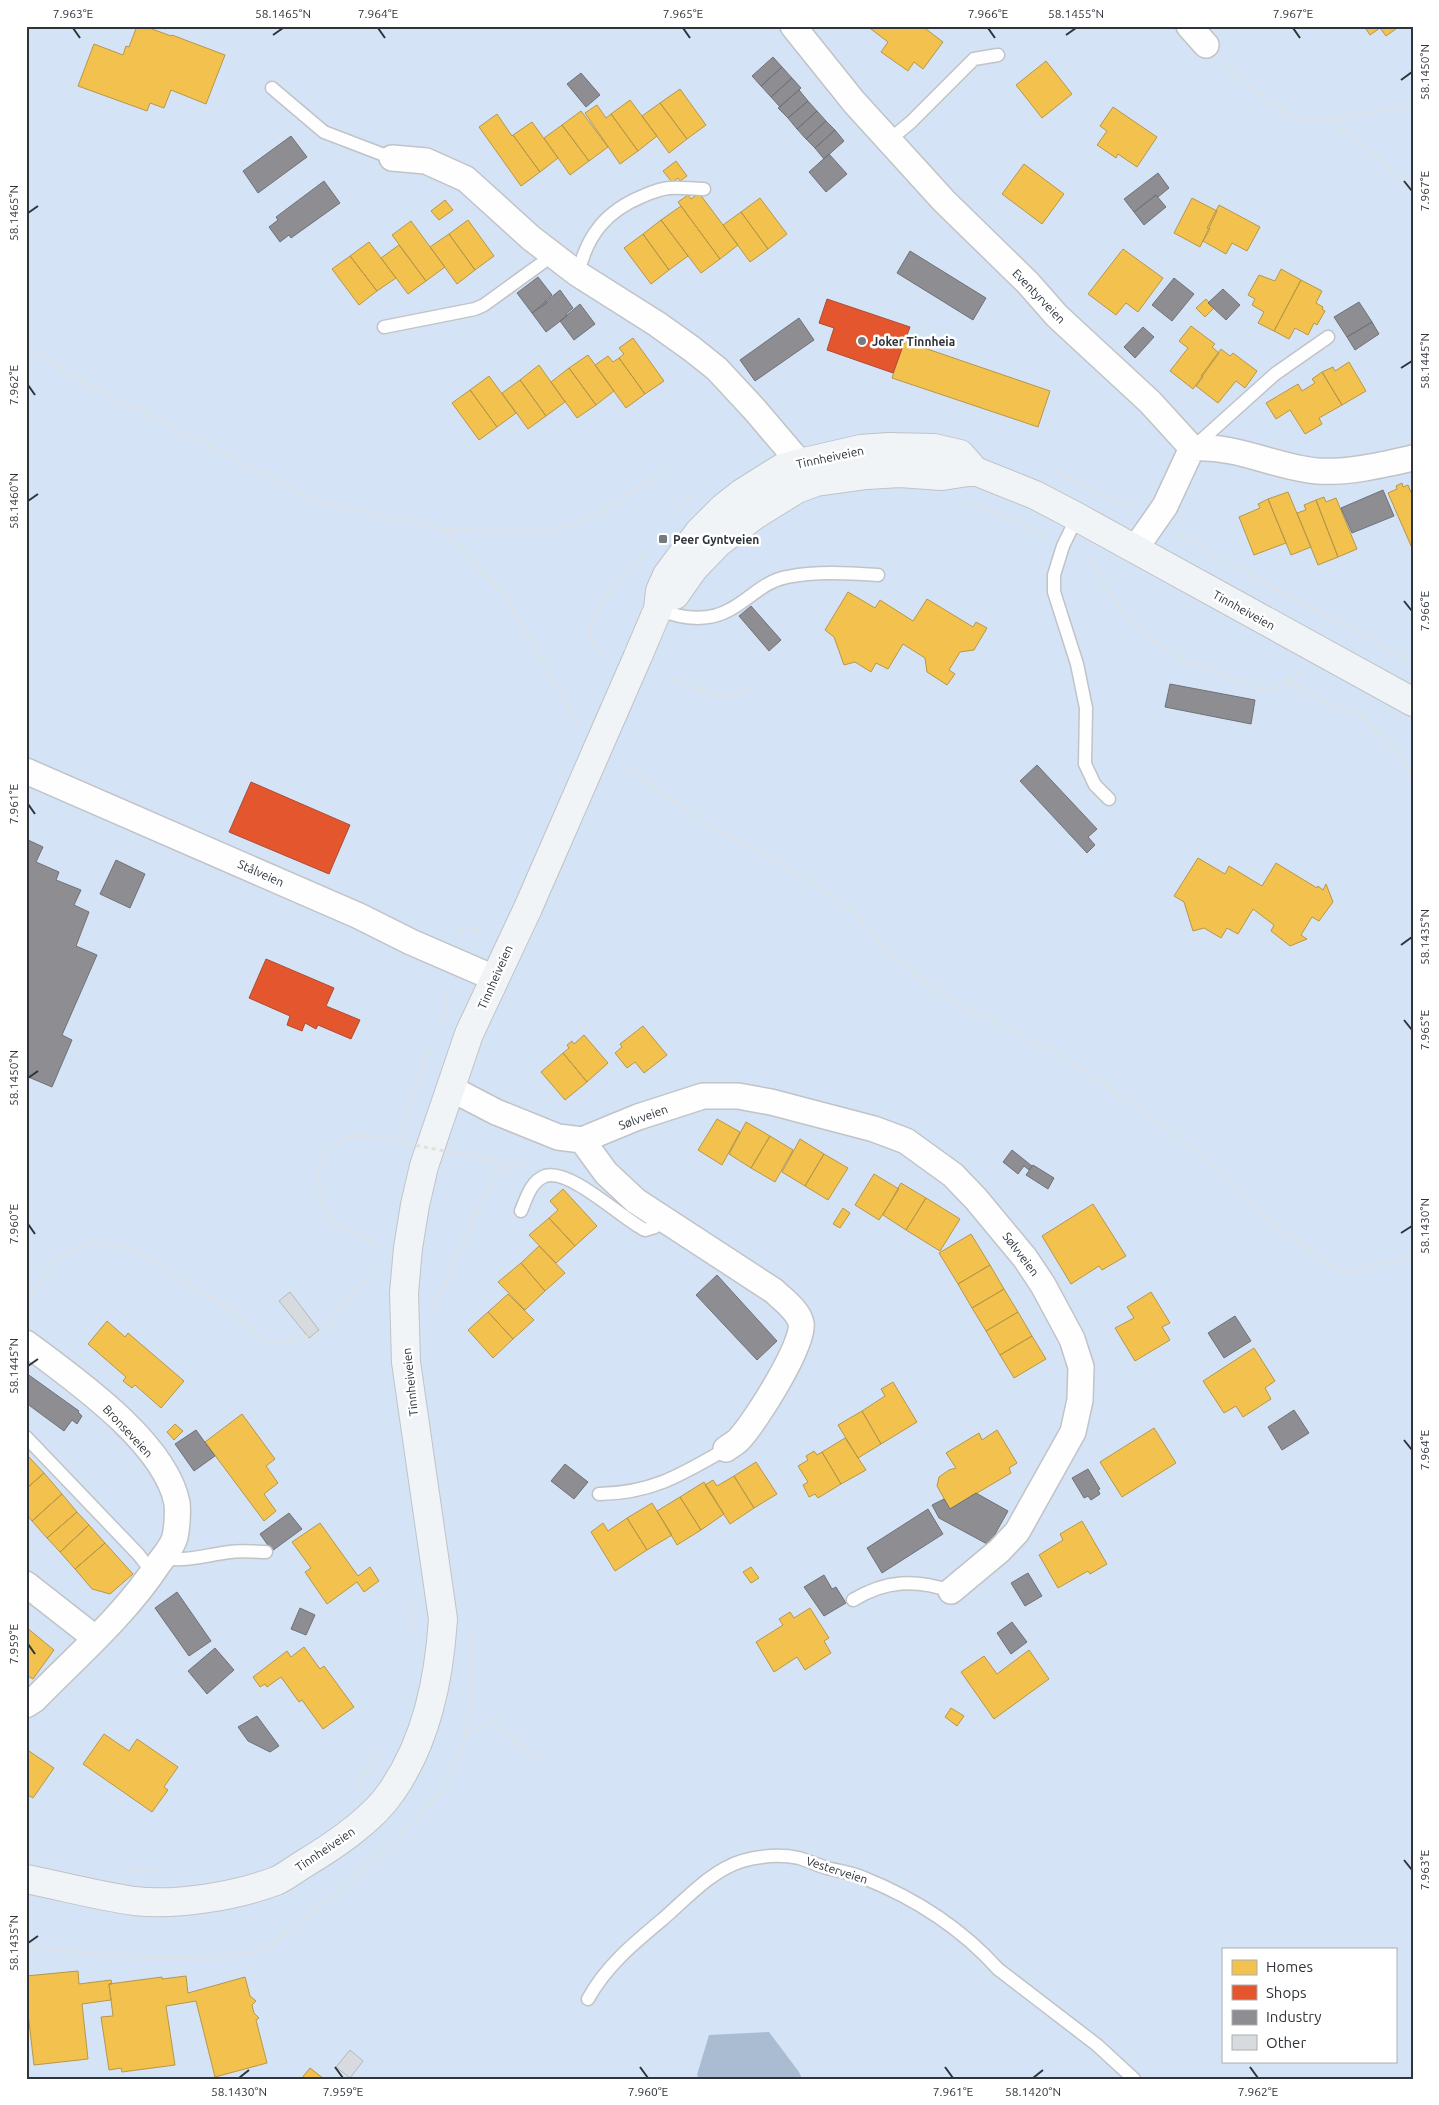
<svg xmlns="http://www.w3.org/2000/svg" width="1439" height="2105" font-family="Ubuntu,sans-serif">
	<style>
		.green { fill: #d4e3f5; fill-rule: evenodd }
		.water { fill: #a9bcd1 }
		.homes { fill: #f2c14e; stroke: #b79748 }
		.shops { fill: #e4572e; stroke: #ad4c32 }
		.industry { fill: #8d8d92; stroke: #707278 }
		.building { fill: #d7dbdf; stroke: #b4b7ba }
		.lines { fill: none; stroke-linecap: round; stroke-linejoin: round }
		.lane-casing { stroke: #c0c3c7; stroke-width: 15 }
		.street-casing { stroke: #c0c3c7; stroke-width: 28 }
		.secondary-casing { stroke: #c0c3c7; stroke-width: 30 }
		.path { stroke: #e0e2e2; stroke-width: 3; stroke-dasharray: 4 4; stroke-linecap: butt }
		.lane { stroke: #fefeff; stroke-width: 12 }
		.street { stroke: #fefeff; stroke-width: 25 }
		.secondary { stroke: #f0f4f7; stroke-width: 28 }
		.secondary-bridge-casing { stroke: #c0c3c7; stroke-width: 30; stroke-linecap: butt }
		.path-bridge { stroke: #e0e2e2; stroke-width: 3; stroke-dasharray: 4 4; stroke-linecap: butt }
		.secondary-bridge { stroke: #f0f4f7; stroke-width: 28 }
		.ticks { fill: none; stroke: #2e343a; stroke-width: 2 }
		.poi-dot { fill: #757a7e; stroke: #fff; stroke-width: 2 }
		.labels { text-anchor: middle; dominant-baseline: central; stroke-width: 5; stroke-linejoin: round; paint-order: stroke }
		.street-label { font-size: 12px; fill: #2e343a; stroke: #fff }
		.poi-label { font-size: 12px; font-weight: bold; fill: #2e343a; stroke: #fff; text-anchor: start }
		.neatline { fill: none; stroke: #2e343a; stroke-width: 2 }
		.ticks-label { font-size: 12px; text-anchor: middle; fill: #2e343a }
	</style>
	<rect width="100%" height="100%" fill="#f9fbfd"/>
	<path class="green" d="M26,26H1413V2079H26ZM1223,1949H1395V2061H1223Z"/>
	<path class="water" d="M769,2032L799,2072L802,2079H700L697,2075L709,2035Z"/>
	<path class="homes" d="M137,26H144L171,36L172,35L225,55L206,104L171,90L164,108L150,103L147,111L78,86L94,44L123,55L126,46L129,47Z
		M867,26H922L943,42L923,69L914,62L908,71L881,52L888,42Z
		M1364,26H1400L1386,36L1380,28L1370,35Z
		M1046,61L1072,94L1042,118L1016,85Z
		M680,89L706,125L687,139L660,103Z
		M630,100L657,136L638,151L611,114Z
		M660,103L687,139L669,153L642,116Z
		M597,105L606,118L611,114L638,151L620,164L585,113Z
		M1113,107L1157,137L1137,167L1118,154L1116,158L1097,145L1107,131L1100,126Z
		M581,111L608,147L589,161L562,125Z
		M497,114L512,136L513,135L540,172L521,186L479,127Z
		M532,122L558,158L540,172L513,135Z
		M562,125L589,161L570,175L544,138Z
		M676,161L687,176L680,181L678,178L672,182L663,171Z
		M1024,164L1064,194L1042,224L1002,194Z
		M699,193L738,245L720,259L678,202L688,195L691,199Z
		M760,198L787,234L768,249L741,212Z
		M1192,198L1217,211L1200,247L1174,233Z
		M445,200L453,210L439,220L431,211Z
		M1219,205L1260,227L1247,251L1232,243L1226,254L1203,241L1210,229L1207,228Z
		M681,206L720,259L701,273L661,220Z
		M741,212L768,249L750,262L723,225Z
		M468,220L494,256L475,270L449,234Z
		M661,220L688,256L669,270L643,234Z
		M411,221L445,267L426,281L392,235Z
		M449,234L475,270L457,284L430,247Z
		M643,234L669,270L651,284L624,248Z
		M369,242L396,278L377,291L350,256Z
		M399,245L426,281L408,294L381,258Z
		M1123,249L1163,278L1138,312L1126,303L1116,315L1088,294Z
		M350,256L377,291L359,305L332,269Z
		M1281,269L1301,280L1274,331L1258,323L1264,312L1252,305L1255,299L1248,295L1259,275L1275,281Z
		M1301,280L1322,291L1316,303L1323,307L1322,309L1325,311L1317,325L1314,323L1308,335L1295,328L1289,339L1274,331Z
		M1206,299L1214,308L1205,317L1196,308Z
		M1191,326L1215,344L1212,347L1219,353L1193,389L1170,371L1188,348L1179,341Z
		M633,338L664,381L645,394L619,358L624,354L619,348Z
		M904,341L1050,391L1038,427L892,378Z
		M1221,349L1230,356L1233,353L1257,371L1245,388L1236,381L1218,403L1196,386L1203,377L1201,376Z
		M588,355L614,391L596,405L569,368Z
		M608,356L613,362L619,358L645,394L626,408L595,365Z
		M1349,362L1366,391L1342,405L1322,372L1333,367L1335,371Z
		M539,365L565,402L546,416L520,380Z
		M569,368L596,405L577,418L551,382Z
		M1322,372L1342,405L1319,418L1322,424L1305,434L1290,410L1276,419L1266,403L1298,384L1302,391L1315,383L1312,379Z
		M489,376L516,413L497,427L470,390Z
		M520,380L546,416L528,429L502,393Z
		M470,390L497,427L479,440L452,403Z
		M1402,483L1403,487L1408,485L1413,497L1412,548L1388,493L1397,489L1396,486Z
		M1288,492L1311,547L1291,555L1268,499Z
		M1324,497L1326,502L1336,498L1357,549L1338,557L1316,500Z
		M1268,499L1286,543L1254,555L1239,517L1260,508L1258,504Z
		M1316,500L1338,557L1318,565L1297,513L1306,510L1304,505Z
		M848,592L875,608L880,600L913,621L927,599L973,627L976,622L987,628L974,650L960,652L949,670L955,674L947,685L927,672L925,658L903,644L888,669L876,663L871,672L855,662L844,665L834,637L825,630Z
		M1198,858L1225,874L1229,866L1262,886L1276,863L1317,888L1318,886L1323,890L1326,884L1333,902L1319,921L1312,917L1301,935L1307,939L1290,946L1271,931L1274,925L1253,909L1238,934L1227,928L1221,938L1204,928L1193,931L1184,902L1174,896Z
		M643,1026L667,1055L644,1073L635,1062L627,1068L615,1053L622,1047L620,1044Z
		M584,1035L608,1063L587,1082L563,1053L569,1048L567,1045L572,1041L574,1044Z
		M563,1053L587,1082L565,1100L541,1072Z
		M717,1119L740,1132L722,1165L698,1150Z
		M746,1122L770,1136L751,1168L729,1154Z
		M770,1136L793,1150L775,1182L751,1168Z
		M800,1139L824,1154L805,1186L782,1172Z
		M824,1154L848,1168L828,1200L805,1186Z
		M874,1174L899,1189L879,1220L855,1205Z
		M901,1183L926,1198L906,1230L883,1215Z
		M563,1189L597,1226L575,1246L549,1218L558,1210L550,1201Z
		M926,1198L960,1219L940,1251L906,1230Z
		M1093,1204L1126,1256L1102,1270L1099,1266L1071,1284L1042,1236Z
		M843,1208L850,1213L840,1228L833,1224Z
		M549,1218L575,1246L556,1263L529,1235Z
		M971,1234L990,1265L958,1284L939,1253Z
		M539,1246L565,1273L545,1291L521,1263Z
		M521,1263L545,1291L525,1310L498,1282Z
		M990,1265L1004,1289L972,1308L958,1284Z
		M1004,1289L1018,1312L986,1331L972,1308Z
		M1151,1292L1170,1323L1162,1327L1170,1340L1135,1361L1115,1328L1134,1318L1127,1307Z
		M508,1294L534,1320L513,1339L488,1312Z
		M488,1312L513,1339L493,1358L468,1330Z
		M1018,1312L1032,1336L1000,1355L986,1331Z
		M107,1321L125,1337L128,1333L184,1381L161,1408L135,1385L132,1388L123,1381L126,1377L88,1344Z
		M1032,1336L1046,1359L1014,1378L1000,1355Z
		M1254,1348L1275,1381L1265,1388L1271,1399L1243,1417L1236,1406L1224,1413L1203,1381Z
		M893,1382L917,1422L881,1444L862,1411L885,1396L881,1389Z
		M862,1411L881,1444L858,1458L838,1425Z
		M242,1414L275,1459L266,1466L278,1483L264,1494L276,1511L264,1521L205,1442Z
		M175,1424L183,1431L174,1440L167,1432Z
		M1154,1428L1176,1463L1122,1497L1100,1462Z
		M997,1430L1017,1463L1009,1468L1011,1473L950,1509L937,1486L939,1477L949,1470L956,1468L946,1453L979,1433L982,1440Z
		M845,1438L866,1470L841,1484L822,1452Z
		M814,1451L817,1455L822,1452L841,1484L818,1498L815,1494L809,1497L803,1485L808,1482L798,1466L808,1460L806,1456Z
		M29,1457L44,1473L26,1489V1460Z
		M756,1462L777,1494L754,1508L734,1476Z
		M44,1473L62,1494L32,1521L26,1514V1489Z
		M734,1476L754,1508L730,1524L705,1485L713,1480L717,1486Z
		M704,1482L724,1514L701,1530L680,1497Z
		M62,1494L77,1512L47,1538L32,1521Z
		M680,1497L701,1530L677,1545L657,1511Z
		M652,1503L672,1535L647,1550L627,1518Z
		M77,1512L89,1525L60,1552L47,1538Z
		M627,1518L647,1550L615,1571L591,1532L603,1523L608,1531Z
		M1082,1521L1107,1564L1090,1574L1088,1571L1058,1588L1039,1555L1063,1540L1060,1534Z
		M320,1523L358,1576L370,1567L379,1581L364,1592L357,1582L327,1604L305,1572L311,1568L292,1542Z
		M89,1525L105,1543L75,1569L60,1552Z
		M105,1543L133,1574L110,1594L92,1589L75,1569Z
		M751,1567L759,1578L751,1583L743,1572Z
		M810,1608L829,1638L824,1641L831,1653L805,1670L797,1657L774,1672L756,1642L783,1625L779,1619L790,1612L794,1618Z
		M26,1627L54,1650L33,1679L26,1675Z
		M304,1647L320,1669L324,1666L354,1707L323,1729L302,1700L299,1702L281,1677L267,1687L265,1684L260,1687L253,1677L287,1651L291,1657Z
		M1029,1650L1049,1679L994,1719L961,1672L984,1656L997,1674Z
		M951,1708L964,1716L957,1726L945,1717Z
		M104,1734L129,1751L137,1739L178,1767L164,1787L168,1790L152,1812L83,1764Z
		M26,1749L54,1768L33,1798L26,1794Z
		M78,1971L79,1984L111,1980L112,1984H109L111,2000L82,2004L88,2059L34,2065L26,1996V1976Z
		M186,1976L188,1993L245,1977L250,1996L256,2001L252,2005L254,2013L259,2018L256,2020L267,2063L215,2077L196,2001L166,2006L175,2065L122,2072L121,2068L109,2070L101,2017L113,2016L109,1984L162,1977V1979Z
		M310,2068L324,2079H301Z"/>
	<path class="shops" d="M827,299L910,327L893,373L827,350L834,328L819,323Z
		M251,782L350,825L329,874L229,832Z
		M266,959L334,988L326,1006L360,1020L351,1039L318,1025L316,1029L305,1023L302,1031L287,1025L290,1016L249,998Z"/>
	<path class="industry" d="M773,57L782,67L761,86L752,76Z
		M782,67L792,78L771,97L761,86Z
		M581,73L600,95L586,107L567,84Z
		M792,78L801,88L780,107L771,97Z
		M799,90L808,101L788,118L778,108Z
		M808,101L817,111L797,129L788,118Z
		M817,111L826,121L806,139L797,129Z
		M826,121L835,130L815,148L806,139Z
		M835,130L844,141L824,159L815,148Z
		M291,136L307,157L258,193L243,171Z
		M829,154L847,174L826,192L809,172Z
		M1158,173L1169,188L1158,197L1156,195L1134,212L1124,199Z
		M324,181L340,203L291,238L289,235L280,242L269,227L278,220L276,217Z
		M1156,195L1166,207L1144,225L1134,212Z
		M910,251L986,298L973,320L897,273Z
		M538,277L552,295L545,301L547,303L532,313L517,293Z
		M1174,278L1194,294L1172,321L1152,305Z
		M1223,289L1240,305L1226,320L1208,303Z
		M560,290L573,308L566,314L567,316L546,332L532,313Z
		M1359,302L1372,322L1347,337L1334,317Z
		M580,304L595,324L574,340L560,321Z
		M799,318L814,340L755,381L740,360Z
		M1372,322L1379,334L1355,350L1347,337Z
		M1143,327L1154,337L1135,358L1124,347Z
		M1383,490L1394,516L1352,533L1341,508Z
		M751,606L781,640L769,651L739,616Z
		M1170,684L1255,700L1251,724L1165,707Z
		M1037,765L1097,829L1088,837L1095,845L1087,853L1020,781Z
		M26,839L43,847L36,862L59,872L56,880L81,890L74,905L89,912L76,946L97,955L62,1035L72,1040L52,1087L26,1076Z
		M116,860L145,874L130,908L100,894Z
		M1012,1150L1032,1166L1029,1170L1024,1166L1018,1174L1003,1162Z
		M1033,1165L1054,1178L1048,1189L1026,1175Z
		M717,1275L777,1341L757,1360L696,1295Z
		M1235,1316L1251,1341L1224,1358L1208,1333Z
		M26,1373L79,1411L78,1412L82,1416L77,1424L72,1420L64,1431L26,1403Z
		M1294,1410L1309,1433L1282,1450L1268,1427Z
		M196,1430L215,1456L194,1471L175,1444Z
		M565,1464L588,1482L574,1499L551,1481Z
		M1088,1469L1100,1489L1098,1490L1100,1494L1091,1500L1088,1496L1084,1498L1072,1478Z
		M976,1493L1008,1511L989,1545L939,1518L932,1505L944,1499L950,1509Z
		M928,1509L943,1534L882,1573L867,1548Z
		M289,1513L302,1529L272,1551L260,1534Z
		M1028,1573L1042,1596L1025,1606L1011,1583Z
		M824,1575L832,1589L836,1587L846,1603L824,1616L804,1587Z
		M177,1592L211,1641L189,1656L155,1608Z
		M300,1608L315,1615L306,1635L291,1629Z
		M1012,1622L1027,1642L1011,1654L997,1633Z
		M215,1648L234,1670L207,1694L188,1671Z
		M257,1716L279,1746L270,1752L248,1741L238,1727Z"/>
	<path class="building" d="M290,1292L319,1330L309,1338L279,1301Z
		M350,2050L363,2061L350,2078L336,2067Z"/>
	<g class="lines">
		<g class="lane-casing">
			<path id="lane" d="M272,88L324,132L392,158
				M888,141L911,122L974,59L998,55
				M578,274C587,235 606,211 643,196C652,192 660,189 669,188C680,187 692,189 704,189
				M384,327L475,309L484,305L542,263L551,254
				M1196,445L1275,374L1328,337
				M1077,517L1063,546L1054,575V592L1077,664L1086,708L1085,764L1095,785L1109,799
				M658,609C682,619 707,623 731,609C750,599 764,581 787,577C815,571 849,573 878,575
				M521,1211C526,1199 531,1181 545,1176C570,1168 621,1218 645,1230L655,1227L662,1219
				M26,1437L138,1554L153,1573
				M599,1494C652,1493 681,1475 726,1449
				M163,1558C186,1562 206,1555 230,1552C241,1550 254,1552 266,1552
				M853,1600C886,1580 915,1579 951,1591
				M588,1999C606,1966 634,1943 663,1919C686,1899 712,1870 742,1861C760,1856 780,1854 799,1858C808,1861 818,1865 827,1868C839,1871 853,1873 864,1878C914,1898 962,1929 998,1969L1097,2045L1134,2079"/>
		</g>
		<g class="street-casing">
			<path id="street" d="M793,26L854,102L944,201L1028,283L1057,316L1150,402L1192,448L1165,506L1135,549
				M1189,26L1206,45
				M392,158L426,161L466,179L531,238L578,274L657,324L692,349L717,369L755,410L813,478
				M1192,448C1238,445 1274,467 1317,471C1349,473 1382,465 1413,458
				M26,771L359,916L411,942L494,978
				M450,1088L496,1112L558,1137L582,1140L638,1117L703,1096H738L771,1102L874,1129L906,1141L953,1175L976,1199L1025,1258L1043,1285L1072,1339L1081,1367L1080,1400L1073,1432L1017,1532L999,1551L951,1591
				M582,1140L606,1173L636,1201L774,1291C783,1300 798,1310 801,1323C806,1342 755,1422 741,1437C738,1442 731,1445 726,1449
				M26,1343C74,1379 165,1442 177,1503C178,1512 177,1528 175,1537C173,1546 164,1556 159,1563C125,1615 77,1656 34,1700L26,1705
				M26,1584L95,1638"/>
		</g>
		<g class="secondary-casing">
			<path id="secondary" d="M675,595L694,568L718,543L755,515L797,489L816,482L867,475L900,473L942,476L975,471
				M638,656L658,609L660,591L667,575L699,532L723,508L742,493L782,468L800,463L861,449L888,447L934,448L960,454L975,471L1035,495L1077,517L1413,702
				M26,1879C62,1886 98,1896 134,1901C177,1906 235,1896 276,1881C285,1877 294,1870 302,1865C332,1847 372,1821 392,1791C427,1740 439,1679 443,1619L406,1362L404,1293L408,1248L415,1205L424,1166L469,1034L528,908"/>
		</g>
		<path class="path" d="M1224,63L1249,86L1275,106L1296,117L1310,119H1327L1358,141L1413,190
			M1327,119L1413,106
			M26,346L85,383L322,503L444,529L519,532L548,531L584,521L664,472
			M1053,470L1131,508
			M967,501L1023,524L1045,536
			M677,512L684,501L693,495
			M444,529L506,597L572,715L579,722
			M1178,534L1235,567L1413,662
			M1089,558L1107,589L1126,617L1148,637L1176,656L1261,690C1278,689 1289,682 1302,672
			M606,657C599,651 589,642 589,632C590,608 630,570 646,553
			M670,679L727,698L753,688
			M1288,682L1364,719L1395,748L1413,776
			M622,761L642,779L707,824L814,883L857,915L890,953L943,996L1066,1058L1182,1139L1273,1223L1332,1267L1350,1271L1413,1256
			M459,932L481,929L489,924
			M440,1025L447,1003L443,985
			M361,1135C349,1137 332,1143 324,1155C313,1172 319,1202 331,1218C342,1230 364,1237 379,1245
			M402,1138L415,1087L432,1047
			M492,1160L513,1163
			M26,1304L52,1265L62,1255L92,1242L136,1250L229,1309L265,1340L275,1343L304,1336L312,1339L332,1322L351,1293L377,1272
			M435,1311L436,1301L486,1192L498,1172L513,1163L526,1164
			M410,1602L412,1628
			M467,1731L479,1728L489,1719L495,1721L505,1733L541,1761
			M356,1788L382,1749
			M120,1868L159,1872
			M26,1947L131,1957L211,1958L252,1952L271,1945L333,1896L418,1818L446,1785L464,1741L471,1711L472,1633"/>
		<use href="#lane" class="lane"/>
		<use href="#street" class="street"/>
		<use href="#secondary" class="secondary"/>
		<g class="secondary-bridge-casing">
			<path id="secondary-bridge" d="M528,908L638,656"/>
		</g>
		<path class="path-bridge" d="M361,1135L492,1160"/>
		<use href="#secondary-bridge" class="secondary-bridge"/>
	</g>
	<path class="ticks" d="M73,28L80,38M378,28L385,38M683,28L690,38M988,28L995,38M1293,28L1300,38M273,35L283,28M1066,35L1076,28M1401,80L1412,72M1404,181L1412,191M28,213L38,206M1401,368L1412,361M28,385L35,395M28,501L38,494M1404,601L1412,611M28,804L35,814M1401,945L1412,937M1404,1020L1412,1030M28,1078L38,1071M28,1224L35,1234M1401,1233L1412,1226M28,1366L38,1359M1404,1440L1412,1450M28,1644L35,1654M1404,1860L1412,1870M28,1943L38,1936M335,2067L343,2078M640,2067L648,2078M945,2067L953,2078M1250,2067L1258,2078M239,2078L249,2070M1033,2078L1043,2070"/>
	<g class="poi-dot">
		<circle cx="862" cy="341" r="5"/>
		<rect x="658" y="534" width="10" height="10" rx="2.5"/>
	</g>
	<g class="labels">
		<g class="street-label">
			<text transform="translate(1039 296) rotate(46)">Eventyrveien</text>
			<text transform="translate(830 457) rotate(-12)">Tinnheiveien</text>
			<text transform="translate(1244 610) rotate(29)">Tinnheiveien</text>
			<text transform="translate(261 873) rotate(24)">Stålveien</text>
			<text transform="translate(495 977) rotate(-66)">Tinnheiveien</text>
			<text transform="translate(643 1117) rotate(-20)">Sølvveien</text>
			<text transform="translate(1021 1254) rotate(53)">Sølvveien</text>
			<text transform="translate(410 1382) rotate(-96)">Tinnheiveien</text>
			<text transform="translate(128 1431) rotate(47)">Bronseveien</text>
			<text transform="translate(325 1849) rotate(-34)">Tinnheiveien</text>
			<text transform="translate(837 1870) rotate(18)">Vesterveien</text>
		</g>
		<g class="poi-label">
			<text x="872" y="341">Joker Tinnheia</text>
			<text x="673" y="539">Peer Gyntveien</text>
		</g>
	</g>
	<rect width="1439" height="2105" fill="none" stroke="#ffffff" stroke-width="55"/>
	<rect x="1222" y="1948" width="175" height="115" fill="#ffffff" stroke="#abaeb0"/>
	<rect x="1232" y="1960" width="25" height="15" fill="#f2c14e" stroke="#abaeb0"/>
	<text x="1266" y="1972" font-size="15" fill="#2e343a">Homes</text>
	<rect x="1232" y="1985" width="25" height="15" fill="#e4572e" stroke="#abaeb0"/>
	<text x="1266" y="1998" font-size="15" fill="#2e343a">Shops</text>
	<rect x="1232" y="2010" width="25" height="15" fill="#8d8d92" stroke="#abaeb0"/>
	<text x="1266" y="2022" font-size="15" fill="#2e343a">Industry</text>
	<rect x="1232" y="2035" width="25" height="15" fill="#d7dbdf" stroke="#abaeb0"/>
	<text x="1266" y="2048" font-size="15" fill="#2e343a">Other</text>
	<rect x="28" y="28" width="1384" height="2050" class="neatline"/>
	<g class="ticks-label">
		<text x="73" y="18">7.963°E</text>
		<text x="283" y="18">58.1465°N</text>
		<text x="378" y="18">7.964°E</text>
		<text x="683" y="18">7.965°E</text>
		<text x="988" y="18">7.966°E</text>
		<text x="1076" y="18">58.1455°N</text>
		<text x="1293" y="18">7.967°E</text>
		<text transform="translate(1425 72) rotate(-90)" y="4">58.1450°N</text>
		<text transform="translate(1425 191) rotate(-90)" y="4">7.967°E</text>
		<text transform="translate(14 213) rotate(-90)" y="4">58.1465°N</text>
		<text transform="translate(1425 361) rotate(-90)" y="4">58.1445°N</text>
		<text transform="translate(14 385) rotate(-90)" y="4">7.962°E</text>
		<text transform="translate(14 501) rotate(-90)" y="4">58.1460°N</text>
		<text transform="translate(1425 611) rotate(-90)" y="4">7.966°E</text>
		<text transform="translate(14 804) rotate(-90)" y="4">7.961°E</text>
		<text transform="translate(1425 937) rotate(-90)" y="4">58.1435°N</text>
		<text transform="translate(1425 1030) rotate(-90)" y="4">7.965°E</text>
		<text transform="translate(14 1078) rotate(-90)" y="4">58.1450°N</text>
		<text transform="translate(14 1224) rotate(-90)" y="4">7.960°E</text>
		<text transform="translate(1425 1226) rotate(-90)" y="4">58.1430°N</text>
		<text transform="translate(14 1366) rotate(-90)" y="4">58.1445°N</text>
		<text transform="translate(1425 1450) rotate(-90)" y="4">7.964°E</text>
		<text transform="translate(14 1644) rotate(-90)" y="4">7.959°E</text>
		<text transform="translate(1425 1870) rotate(-90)" y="4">7.963°E</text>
		<text transform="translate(14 1943) rotate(-90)" y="4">58.1435°N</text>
		<text x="239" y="2096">58.1430°N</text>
		<text x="343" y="2096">7.959°E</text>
		<text x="648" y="2096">7.960°E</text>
		<text x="953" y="2096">7.961°E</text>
		<text x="1033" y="2096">58.1420°N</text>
		<text x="1258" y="2096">7.962°E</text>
	</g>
</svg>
